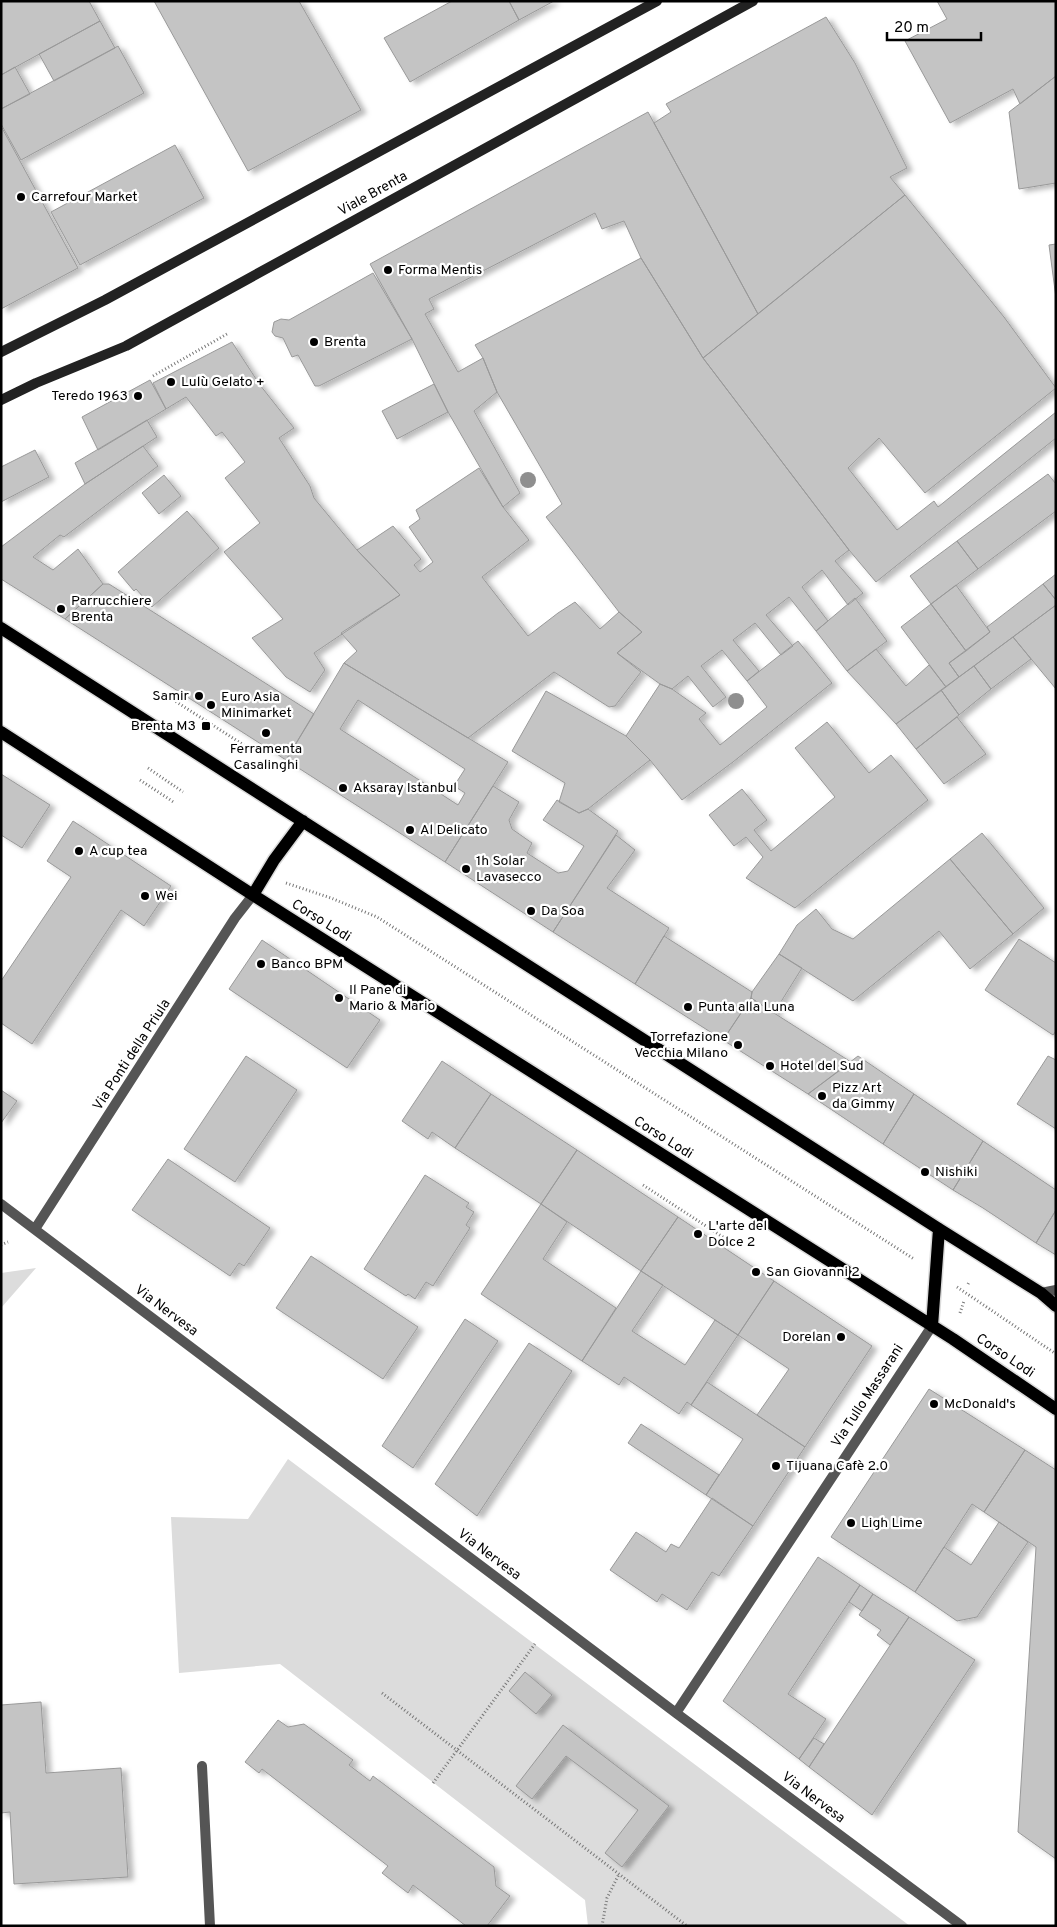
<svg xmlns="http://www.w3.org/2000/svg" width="1057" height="1927" font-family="Overpass,sans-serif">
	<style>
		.green { fill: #dcdcdc }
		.building { fill: #c4c4c4; stroke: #999; fill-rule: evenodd; filter: url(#shadow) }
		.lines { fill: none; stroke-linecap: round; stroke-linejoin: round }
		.primary-casing { stroke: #dbdbdb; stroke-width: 15 }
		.path { stroke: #777; stroke-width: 3; stroke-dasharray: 1 2.5; stroke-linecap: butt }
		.lane { stroke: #555; stroke-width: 10 }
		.street { stroke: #555; stroke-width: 10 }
		.secondary { stroke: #222; stroke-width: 10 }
		.primary { stroke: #000; stroke-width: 12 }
		.tree { fill: #8f8f8f }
		.poi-dot { fill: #000; stroke: #fff; stroke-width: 2 }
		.labels { text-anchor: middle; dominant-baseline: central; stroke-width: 4.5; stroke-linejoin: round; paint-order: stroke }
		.street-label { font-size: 14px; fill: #000; stroke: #fff }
		.poi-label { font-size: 14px; fill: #000; stroke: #fff; text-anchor: start }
	</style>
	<defs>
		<filter id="shadow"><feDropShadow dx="5.5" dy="3" stdDeviation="2.5" flood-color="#0004"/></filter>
	</defs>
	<rect width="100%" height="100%" fill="#fff"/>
	<path class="green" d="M36,1268L1,1308V1273Z
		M288,1459L910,1926H588L585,1900L280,1664L179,1673L171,1517L248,1519Z"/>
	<path class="building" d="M1,1H89L100,21L1,75Z
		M154,1H299L361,110L248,171Z
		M452,1H509L519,20L410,82L384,38Z
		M509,1H554L519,20Z
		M937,1H1056V76L1020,104L1013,89L950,123L905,41L947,19Z
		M826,17L855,63L907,168L890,177L905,195L758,314L654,123L671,112L666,104Z
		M100,21L115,48L54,81L39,54Z
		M118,46L144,93L21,160L1,124V109Z
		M15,67L30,94L1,109V75Z
		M1056,76V183L1019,189L1009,112Z
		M648,112L758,314L703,358L641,258L624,221L602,229L595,213L429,299L434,309L425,314L458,372L483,358L497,392L474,411L520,493L503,507L448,412L412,339L370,264Z
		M1,126L78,268L1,309Z
		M175,145L204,198L80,265L51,212Z
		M905,195L1004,317L1056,388L925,493L879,438L848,468L897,530L934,501L938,507L1056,412V438L876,582L849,550L703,358Z
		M1056,244V298L1049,245Z
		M641,258L703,358L849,550L835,561L863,593L848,605L822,570L802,587L828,621L816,631L789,597L766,615L793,646L781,655L755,623L733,640L759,671L747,681L722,650L701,666L726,697L713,707L688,676L672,689L660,684L617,653L642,632L619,612L546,517L562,504L497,392L483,358L475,345Z
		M373,273L412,339L319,386H315L298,355L292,357L283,338L275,336L272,332L274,322L281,319L289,320Z
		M232,342L260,385L294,428L279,438L310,486L314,498L357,550L400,595L314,653L325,670L310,692L286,677L252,638L283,619L224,552L260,523L225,478L245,462L222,432L216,436L186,397L166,409L153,383Z
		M150,380L166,409L98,450L82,417Z
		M434,384L448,412L397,439L382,411Z
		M147,420L157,437L85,484L75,463Z
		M143,446L158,466L64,537L60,535L33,557L53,570L78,549L103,584L65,619L1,579V547L85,484Z
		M35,450L49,477L1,502V467Z
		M479,468L503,507L529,540L482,577L528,636L558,613L575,602L600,629L619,612L642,632L617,653L641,672L615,706L609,707L554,672L468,738L344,663L357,651L341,633L400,595L357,550L393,526L421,559L414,565L420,572L433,562L409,527L420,519L416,510Z
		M1048,474L1056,484V511L978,569L957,541Z
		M164,475L181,496L159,514L142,493Z
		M187,511L219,548L152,607L136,589L134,591L118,572Z
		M957,541L978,569L931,604L910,576Z
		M1056,574V600L1043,584Z
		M103,584H109L314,714L286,760L65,619Z
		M1043,584L1056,600V605L959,677L949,663L990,632L987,627Z
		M956,585L990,632L966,651L931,604Z
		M855,598L887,641L847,671L816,631Z
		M931,604L966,651L949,663L959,677L946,687L901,627Z
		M1056,605V689L1013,637Z
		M1013,637L1031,659L991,689L974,666Z
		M798,641L832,683L733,762L682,800L650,760L626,736L660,684L672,689L706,713L699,719L720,745L767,707L747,681Z
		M876,649L906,686L929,665L946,687L896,724L847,671Z
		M344,663L508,762L445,862L286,760ZM358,700L465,769L454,786L465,793L458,805L340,729Z
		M974,666L991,689L959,715L941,690Z
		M941,690L959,715L916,749L896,724Z
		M546,691L626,736L650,760L588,809L579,813L559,802L565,783L512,751Z
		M957,717L986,754L944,784L916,749Z
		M827,722L869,773L891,755L928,800L795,908L746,878L763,857L746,837L734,846L709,815L742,789L767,820L754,830L771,851L835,797L795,748Z
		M1,774L50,805L22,848L1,835Z
		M493,786L519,802L509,820L512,829L532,843L527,853L558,873L568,871L584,846L543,820L557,800L579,813L588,809L618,831L553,932L445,862Z
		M73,821L171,886L144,926L121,910L32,1044L1,1023V981L71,877L47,861Z
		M982,833L1044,908L1013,934L950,859Z
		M616,835L635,850L607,888L669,928L635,984L553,932Z
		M950,859L1013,934L970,969L939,931L853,1001L779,954L797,925L816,909L832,929L853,939Z
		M664,936L752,992L751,998L723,1040L635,984Z
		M1019,939L1056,963V1031L1053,1035L985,990Z
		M262,940L380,1020L347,1068L229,989Z
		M779,954L802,968L774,1013L751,998L752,992Z
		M751,998L774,1013L851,1062L808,1094L723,1040Z
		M246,1056L297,1090L235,1182L184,1149Z
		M858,1056L914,1094L883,1144L808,1094Z
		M1048,1056L1056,1060V1129L1017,1104Z
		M442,1061L491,1094L455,1148L432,1132L428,1139L402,1121Z
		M1,1090L17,1101L1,1123Z
		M491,1094L577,1150L541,1204L455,1148Z
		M914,1094L983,1141L953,1190L883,1144Z
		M983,1141L1056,1190V1210L1036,1243L983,1208L953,1190Z
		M577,1150L678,1217L641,1271L541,1204Z
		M168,1159L270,1228L244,1266L239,1263L230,1276L132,1210Z
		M425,1175L469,1203L466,1207L474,1212L466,1225L470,1228L433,1286L426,1282L415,1299L408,1294L406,1296L364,1269Z
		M541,1204L567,1222L543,1259L616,1308L582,1361L481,1294Z
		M1056,1210V1255L1036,1243Z
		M678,1217L774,1281L738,1335L641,1271Z
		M311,1256L418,1327L383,1379L276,1308Z
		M641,1271L663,1285L632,1331L685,1365L715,1320L738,1335L691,1405L687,1402L679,1414L624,1377L619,1385L582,1361Z
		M774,1281L872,1346L805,1447L757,1415L789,1369L738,1335Z
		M465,1319L498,1341L413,1468L382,1446Z
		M529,1343L572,1371L477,1516L435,1484Z
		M707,1382L805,1447L753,1526L706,1495L743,1439L691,1405Z
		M929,1389L1025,1450L984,1512L972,1504L915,1592L831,1537Z
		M641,1424L719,1475L706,1495L628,1443Z
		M1025,1450L1056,1470V1859L1018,1832L1036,1547L984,1512Z
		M712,1498L753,1526L719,1576L712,1572L687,1610L662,1594L657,1602L610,1570L636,1532L666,1552L671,1544L679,1548Z
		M999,1522L1028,1542L977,1617L957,1621L915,1592L944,1547L971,1565Z
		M818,1557L860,1585L788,1694L826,1719L799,1759L723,1701Z
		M860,1585L873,1594L862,1611L849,1602Z
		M873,1594L909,1617L890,1645L877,1635L881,1630L859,1615Z
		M909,1617L975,1660L872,1815L809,1767Z
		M525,1672L552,1695L536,1714L509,1691Z
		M41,1702L46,1773L121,1768L128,1877L14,1884L10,1812L1,1813V1705Z
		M278,1720L288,1727L304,1724L353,1760L349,1765L370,1781L373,1776L494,1867L496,1886L510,1896L487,1926H466L413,1885L408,1893L382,1873L388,1866L262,1769L259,1773L245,1762Z
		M563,1725L669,1806L622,1867L605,1853L638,1810L566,1756L532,1799L516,1786Z
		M814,1738L824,1744L809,1767L799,1759Z"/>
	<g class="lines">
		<g class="primary-casing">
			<path id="primary" d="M1,628L939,1229L1041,1293L1056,1306
				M1,732L253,895L953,1339L1056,1409
				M253,895L274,860L303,821
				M932,1326L939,1229"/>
		</g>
		<path class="path" d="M153,376L227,334
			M164,694L250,749
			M148,768L183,792
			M140,780L175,803
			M286,883L331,898L377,917L914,1259
			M643,1185L729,1241
			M1,1245L8,1242
			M968,1284L969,1282
			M957,1287L1056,1354
			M960,1313L964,1301
			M382,1693L687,1926
			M433,1783L535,1644
			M602,1926L607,1898L619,1874"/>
		<path class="lane" d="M202,1766L210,1926"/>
		<path class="street" d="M1,1204L676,1713L962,1926
			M35,1229L235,918L253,895
			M1041,1293L1056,1290
			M676,1713L932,1326"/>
		<path class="secondary" d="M1,352L105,300L657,1
			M1,400L36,383L126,346L753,1"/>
		<use href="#primary" class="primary"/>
	</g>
	<g class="tree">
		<circle cx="528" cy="480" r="8"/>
		<circle cx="736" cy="701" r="8"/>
	</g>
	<g class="poi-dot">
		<circle cx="21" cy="197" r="5"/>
		<circle cx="388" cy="270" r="5"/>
		<circle cx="314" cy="342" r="5"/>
		<circle cx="171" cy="382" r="5"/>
		<circle cx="138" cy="396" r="5"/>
		<circle cx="61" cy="609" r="5"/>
		<circle cx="199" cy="696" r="5"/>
		<circle cx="211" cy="705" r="5"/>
		<rect x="201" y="721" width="10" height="10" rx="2.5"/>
		<circle cx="266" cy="733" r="5"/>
		<circle cx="343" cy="788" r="5"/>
		<circle cx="410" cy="830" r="5"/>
		<circle cx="79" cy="851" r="5"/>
		<circle cx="466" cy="869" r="5"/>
		<circle cx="145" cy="896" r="5"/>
		<circle cx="531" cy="911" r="5"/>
		<circle cx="261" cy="964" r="5"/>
		<circle cx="339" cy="998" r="5"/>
		<circle cx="688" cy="1007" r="5"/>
		<circle cx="738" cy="1045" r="5"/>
		<circle cx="770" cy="1066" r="5"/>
		<circle cx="822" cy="1096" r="5"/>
		<circle cx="925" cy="1172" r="5"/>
		<circle cx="698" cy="1234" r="5"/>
		<circle cx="756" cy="1272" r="5"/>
		<circle cx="841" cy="1337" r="5"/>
		<circle cx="934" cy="1404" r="5"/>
		<circle cx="776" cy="1466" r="5"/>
		<circle cx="851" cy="1523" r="5"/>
	</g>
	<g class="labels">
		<g class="street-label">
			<text transform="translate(373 194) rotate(-29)">Viale Brenta</text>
			<text transform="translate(321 921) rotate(32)">Corso Lodi</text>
			<text transform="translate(132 1055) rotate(-57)">Via Ponti della Priula</text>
			<text transform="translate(663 1138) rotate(32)">Corso Lodi</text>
			<text transform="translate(166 1311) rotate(37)">Via Nervesa</text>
			<text transform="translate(1005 1356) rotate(34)">Corso Lodi</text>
			<text transform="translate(868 1396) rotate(-57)">Via Tullo Massarani</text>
			<text transform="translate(489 1555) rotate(37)">Via Nervesa</text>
			<text transform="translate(813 1798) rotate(37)">Via Nervesa</text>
		</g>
		<g class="poi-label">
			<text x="31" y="197">Carrefour Market</text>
			<text x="398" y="270">Forma Mentis</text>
			<text x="324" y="342">Brenta</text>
			<text x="181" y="382">Lulù Gelato +</text>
			<text x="128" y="396" text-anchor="end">Teredo 1963</text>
			<text x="71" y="601">Parrucchiere<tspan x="71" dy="16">Brenta</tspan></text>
			<text x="189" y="696" text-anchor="end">Samir</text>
			<text x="221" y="697">Euro Asia<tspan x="221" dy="16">Minimarket</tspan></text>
			<text x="196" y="726" text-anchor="end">Brenta M3</text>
			<text x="266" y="749" text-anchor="middle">Ferramenta<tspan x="266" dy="16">Casalinghi</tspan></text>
			<text x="353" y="788">Aksaray Istanbul</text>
			<text x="420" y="830">Al Delicato</text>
			<text x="89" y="851">A cup tea</text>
			<text x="476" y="861">1h Solar<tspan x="476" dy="16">Lavasecco</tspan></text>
			<text x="155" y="896">Wei</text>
			<text x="541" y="911">Da Soa</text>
			<text x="271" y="964">Banco BPM</text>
			<text x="349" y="990">Il Pane di<tspan x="349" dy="16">Mario &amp; Mario</tspan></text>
			<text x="698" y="1007">Punta alla Luna</text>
			<text x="728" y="1037" text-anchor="end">Torrefazione<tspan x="728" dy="16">Vecchia Milano</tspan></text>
			<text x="780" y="1066">Hotel del Sud</text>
			<text x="832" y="1088">Pizz Art<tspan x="832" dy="16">da Gimmy</tspan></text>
			<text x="935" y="1172">Nishiki</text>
			<text x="708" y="1226">L'arte del<tspan x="708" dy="16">Dolce 2</tspan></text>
			<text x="766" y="1272">San Giovanni 2</text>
			<text x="831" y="1337" text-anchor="end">Dorelan</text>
			<text x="944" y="1404">McDonald's</text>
			<text x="786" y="1466">Tijuana Cafè 2.0</text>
			<text x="861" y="1523">Ligh Lime</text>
		</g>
	</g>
	<rect width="1057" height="1927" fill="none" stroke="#000000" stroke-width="5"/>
	<path d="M887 32v8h94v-8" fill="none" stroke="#000000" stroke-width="2.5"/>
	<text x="894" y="32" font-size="15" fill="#000000" stroke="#ffffff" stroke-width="4" paint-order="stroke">20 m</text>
</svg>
